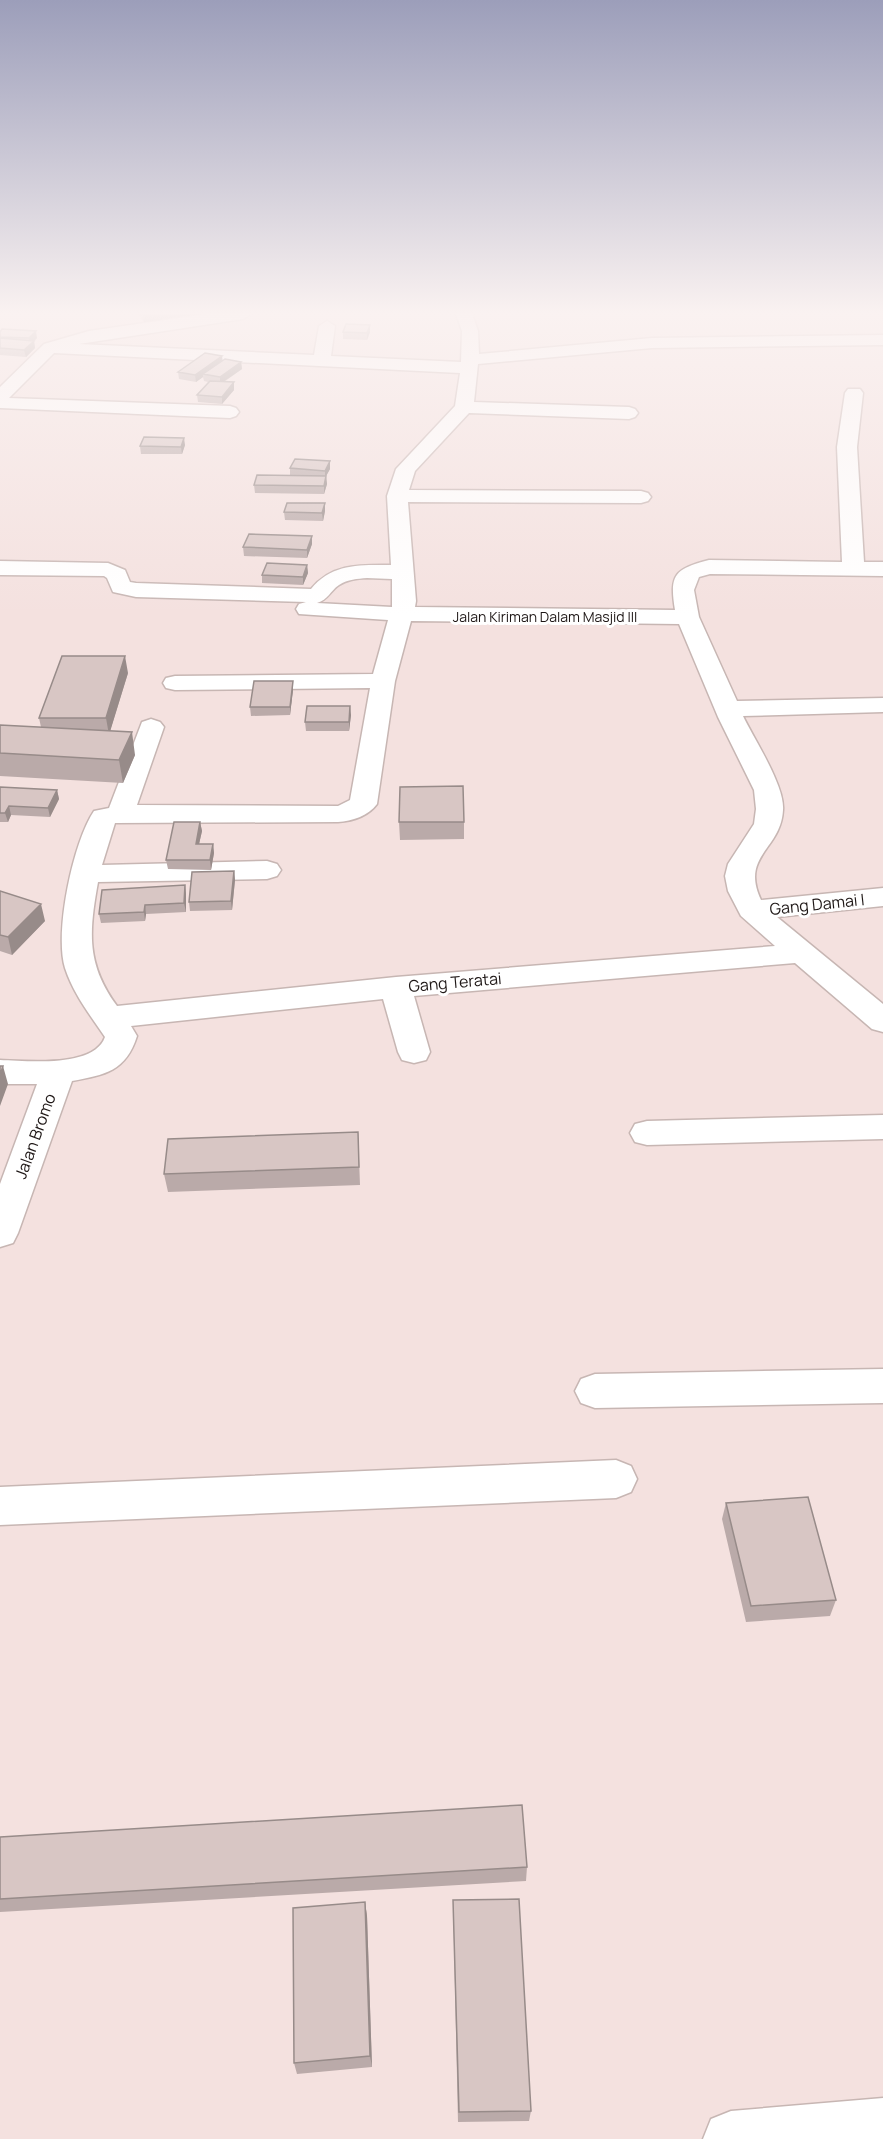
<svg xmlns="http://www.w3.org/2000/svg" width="883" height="2139" font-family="Manrope,sans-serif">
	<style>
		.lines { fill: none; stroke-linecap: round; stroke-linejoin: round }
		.minor-casing { stroke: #c7b6b3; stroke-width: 3 }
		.minor { fill: #fff; fill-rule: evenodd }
		.wall { fill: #baaaa9 }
		.shaded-wall { fill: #978b89 }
		.building { fill: #d8c6c4; stroke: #978b89; stroke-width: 1.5 }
		.labels { text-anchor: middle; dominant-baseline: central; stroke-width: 6; stroke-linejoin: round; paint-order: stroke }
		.far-street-label { font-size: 14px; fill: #1e1716; stroke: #fff }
		.street-label { font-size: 16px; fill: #1e1716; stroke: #fff }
	</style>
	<rect width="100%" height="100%" fill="#f4e1df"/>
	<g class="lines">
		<g class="minor-casing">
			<path id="minor" d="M206,314H251L243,319L79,344L314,355L319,326L327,321L335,326L331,356L461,362L462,331L456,314H472L478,331L479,354L652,338L883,335V345L652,348L478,364L474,402L629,407L635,409L638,413L635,417L629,419L469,413L415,471L409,490L641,491L648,493L651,497L648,501L641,503L408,502L416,601L415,607L675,610C669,574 675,569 709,560L842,562L837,447L845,393L848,389H860L863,393L857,447L864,562H883V576L710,574L699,577L694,590L699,617L737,701L883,698V712L743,716C754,739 785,786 783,810C781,850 740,855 761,900L883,888V906L777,917L883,1004V1032L872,1029L795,963L414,996L430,1052L426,1060L414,1063L402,1060L398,1052L383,999L131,1026L137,1036C126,1071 105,1075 72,1081L18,1233L13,1243L0,1247V1184L37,1084H0V1060C28,1061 94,1068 105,1037C90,1015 73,993 65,968C54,933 73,842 94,811L109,808L142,722L151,719L160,722L164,727L137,805L338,806L350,800L370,688L175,690L166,688L163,683L166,678L175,676L373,674L388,620L299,614L296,609L299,604L306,602L136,597L113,592L107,578L104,576L0,575V561L108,563L125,570L130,582L136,583L311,589C332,563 360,565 391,565L387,496L396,469L455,406L460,373L54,353L9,398L230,406L236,408L239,412L236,416L230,418L0,408V387L44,344L89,331ZM367,578L392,579V607L317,603C328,600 330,591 339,585C348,579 357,579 367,578ZM411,621L679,624L718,717L754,790L756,809L754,824L728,864L725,876L728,891L741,916L775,946L396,977L117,1006C86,964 89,932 98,882L267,879L277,876L281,870L277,864L267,861L102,865L115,823L338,822C352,821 368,816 377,804L395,681Z
				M883,1115V1139L647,1145L635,1142L630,1133L635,1124L647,1121Z
				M883,1369V1403L595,1408L581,1403L575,1391L581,1379L595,1374Z
				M616,1460L631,1466L637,1479L631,1492L616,1498L0,1525V1487Z
				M883,2098V2139H703L711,2119L731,2111Z"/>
		</g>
		<use href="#minor" class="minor"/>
	</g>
	<path class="wall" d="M138,314H198L144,322Z
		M0,332L37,338L34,341L35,348L26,357L0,355Z
		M343,332H370L367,340L343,339Z
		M222,360L241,362L242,369L224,382H234V390L222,404L198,402L197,395L208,382L204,381L203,377L196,382L179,379L178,372Z
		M185,445L182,454H141L140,446Z
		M330,461V469L326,476L327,484L324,494L255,493L254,485L290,476V468Z
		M325,511L323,521L285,520L284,512Z
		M312,536V544L307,558L244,556L243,547Z
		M307,565L308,573L303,585L262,583V575Z
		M128,673L110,731L135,755L123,783L0,776V725L41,727L39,718Z
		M293,690L290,715L251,716L250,707Z
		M351,715L349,731H306L305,722Z
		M0,787L57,790L59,799L50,817L11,815L8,822H0Z
		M200,822L202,831L199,844H213L214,853L211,870L168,869L166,860Z
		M399,822H464V839L400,840Z
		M234,871L235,880L232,910L190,911L189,902Z
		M185,885L186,894V912L146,914L145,921L101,923L99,914Z
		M0,891L45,921L12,955L0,951Z
		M358,1132L360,1185L168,1192L164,1174Z
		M726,1503L836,1600L830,1616L746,1622L722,1519Z
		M0,1837L527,1867L526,1881L0,1912Z
		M453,1900L531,2111L529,2121L458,2122Z
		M365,1902L367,1916L372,2067L297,2074L294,2063Z"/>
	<path class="shaded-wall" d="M150,314H198L144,322L143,315Z
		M370,325V332L367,340V333Z
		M36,331L37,338L34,341L35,348L26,357L24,350L30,344L29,338Z
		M222,356L223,363L203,374V377L196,382L195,375Z
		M241,362L242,369L220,384V377Z
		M234,382V390L222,404V397Z
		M184,438L185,445L182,454L181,447Z
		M330,461V469L325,478V471Z
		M326,476L327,484L324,494V486Z
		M325,503V511L323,521L322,513Z
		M312,536V544L307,558V550Z
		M307,565L308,573L303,585V577Z
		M125,656L128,673L109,735L106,718Z
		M293,681V690L290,715V707Z
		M350,706L351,715L349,731V722Z
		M132,732L135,755L123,783L119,760Z
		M57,790L59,799L50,817L48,808Z
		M9,806L11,815L8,822L5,813Z
		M200,822L202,831L197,853L196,844Z
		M213,844L214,853L211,870L210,860Z
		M234,871L235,880L232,910L231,901Z
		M185,885L186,894V912L184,903Z
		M41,904L45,921L12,955L8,937Z
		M145,905L146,914L145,921L144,912Z
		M3,1066L8,1084L0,1106V1075Z
		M365,1902L367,1916L372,2067L370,2056Z"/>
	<path class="building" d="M346,324L370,325L367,333L343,332Z
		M2,329L36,331L29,338L0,337V332Z
		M0,338L34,341L24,350L0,348Z
		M205,353L222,356L195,375L178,372Z
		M225,359L241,362L220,377L203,374Z
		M210,381L234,382L222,397L197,395Z
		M144,437L184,438L181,447L140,446Z
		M295,459L330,461L325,471L290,468Z
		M257,475L326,476L324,486L254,485Z
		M287,503H325L322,513L284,512Z
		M249,534L312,536L307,550L243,547Z
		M267,563L307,565L303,577L262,575Z
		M62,656H125L106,718H39Z
		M254,681H293L290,707H250Z
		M307,706H350L349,722H305Z
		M0,725L132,732L119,760L0,753Z
		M463,786L464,822H399L400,787Z
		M0,787L57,790L48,808L9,806L5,813H0Z
		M174,822H200L196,844H213L210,860H166Z
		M234,871L231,901L189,902L192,872Z
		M185,885L184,903L145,905L144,912L99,914L102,890Z
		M0,891L41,904L8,937L0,935Z
		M0,1066H3L0,1075Z
		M358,1132L359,1167L164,1174L168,1139Z
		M808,1497L836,1600L751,1606L726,1503Z
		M522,1805L527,1867L0,1899V1837Z
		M519,1899L531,2111L459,2112L453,1900Z
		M365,1902L370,2056L294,2063L293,1908Z"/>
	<linearGradient id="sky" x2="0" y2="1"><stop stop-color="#9c9eba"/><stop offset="0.51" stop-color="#faf2f1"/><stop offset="1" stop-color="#faf2f1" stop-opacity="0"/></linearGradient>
	<rect width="883" height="614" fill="url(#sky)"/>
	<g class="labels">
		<g class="far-street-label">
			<text x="545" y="616">Jalan Kiriman Dalam Masjid III</text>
		</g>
		<g class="street-label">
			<text transform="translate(817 904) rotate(-6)">Gang Damai I</text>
			<text transform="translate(455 982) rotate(-5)">Gang Teratai</text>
			<text transform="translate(35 1136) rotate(-70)">Jalan Bromo</text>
		</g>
	</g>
</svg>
